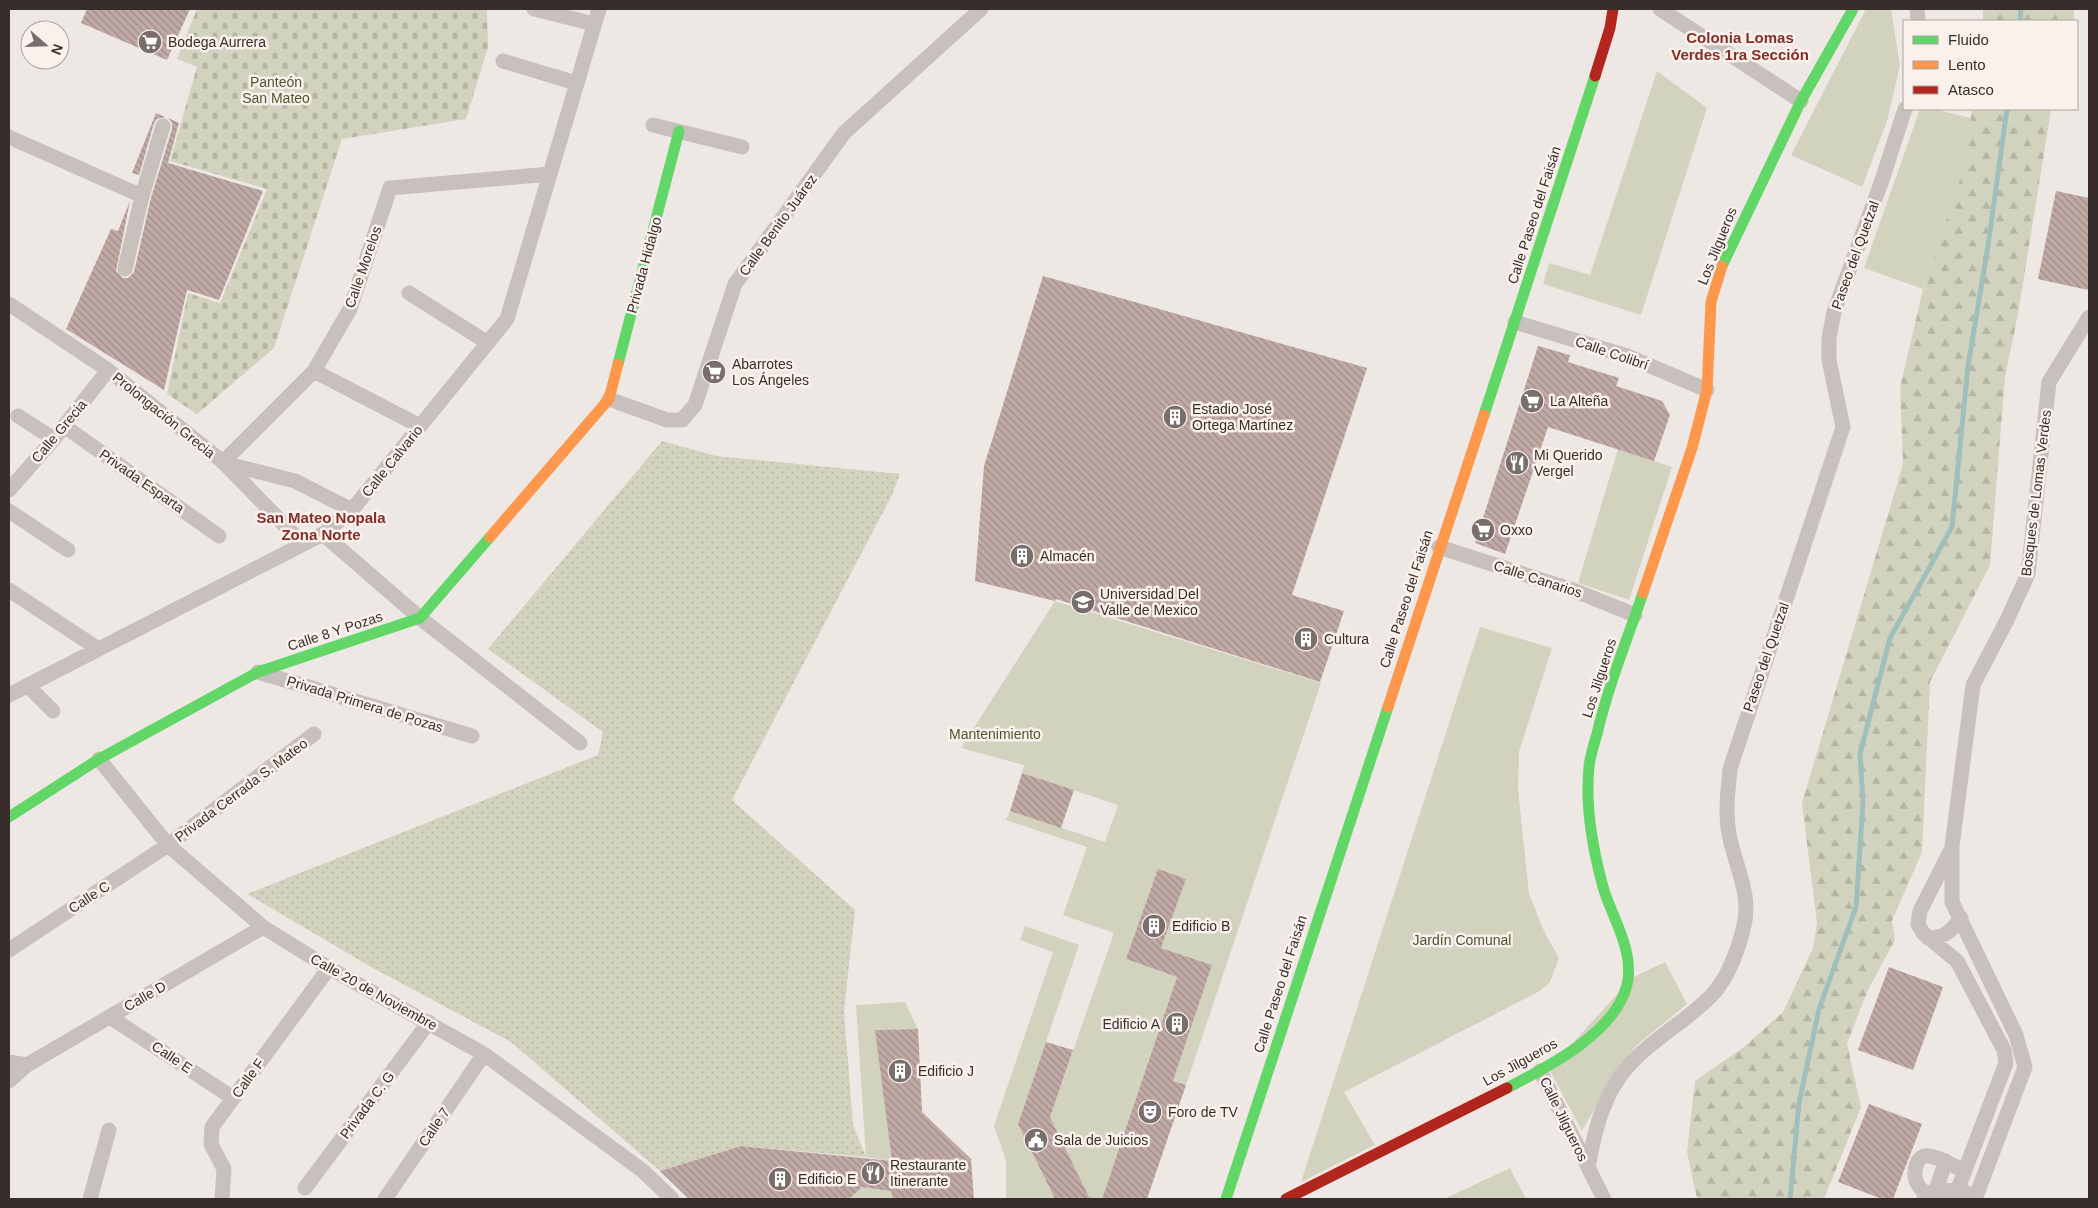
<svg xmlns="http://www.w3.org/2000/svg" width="2098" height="1208" font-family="Helvetica,sans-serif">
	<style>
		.grass { fill: url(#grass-dots) }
		.forest { fill: url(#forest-firs) }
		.cemetery { fill: url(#cemetery-stones) }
		.park { fill: #d2d3bf }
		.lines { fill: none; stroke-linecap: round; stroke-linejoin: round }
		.stream { stroke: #a1bfba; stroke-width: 5 }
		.building { fill: url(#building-back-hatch) }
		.street { stroke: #c7c0bd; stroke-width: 15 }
		.fast { stroke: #63d668; stroke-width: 11 }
		.slow { stroke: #ff974d; stroke-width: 11 }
		.jam { stroke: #b3261e; stroke-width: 11 }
		.labels { text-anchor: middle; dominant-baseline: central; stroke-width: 5; stroke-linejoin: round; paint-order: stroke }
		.poi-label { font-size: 14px; fill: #382d2b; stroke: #faf1ed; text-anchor: start }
		.park-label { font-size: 14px; fill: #4e5630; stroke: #faf1ed }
		.street-label { font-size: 14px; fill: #382d2b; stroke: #faf1ed }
		.neighbourhood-label { font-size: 15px; font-weight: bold; fill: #842e28; stroke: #faf1ed }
	</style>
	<defs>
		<pattern id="grass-dots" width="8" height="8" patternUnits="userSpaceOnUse" patternTransform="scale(1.25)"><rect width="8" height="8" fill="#d2d3bf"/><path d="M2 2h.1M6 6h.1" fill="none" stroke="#b5b5a4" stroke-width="1.8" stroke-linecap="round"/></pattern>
		<pattern id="forest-firs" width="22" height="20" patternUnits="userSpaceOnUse" patternTransform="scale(1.25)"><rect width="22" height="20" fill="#d2d3bf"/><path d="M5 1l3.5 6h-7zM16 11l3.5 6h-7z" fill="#b5b5a4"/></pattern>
		<pattern id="cemetery-stones" width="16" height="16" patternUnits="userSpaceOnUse" patternTransform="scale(1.25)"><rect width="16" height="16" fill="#d2d3bf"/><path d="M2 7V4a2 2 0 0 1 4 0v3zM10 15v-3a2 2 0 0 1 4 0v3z" fill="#b5b5a4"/></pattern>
		<pattern id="building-back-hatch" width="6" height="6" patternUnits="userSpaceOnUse" patternTransform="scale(1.25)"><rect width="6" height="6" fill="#c1aaa6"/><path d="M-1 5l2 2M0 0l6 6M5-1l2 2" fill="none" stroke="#9e8b87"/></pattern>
	</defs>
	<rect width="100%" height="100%" fill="#eee8e4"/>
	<path class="grass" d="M662,441L716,456L900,474L891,497L732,800L855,910L844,1011L853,1125L866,1157L741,1146L660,1171L511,1042L371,967L247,894L598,755L603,732L488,649Z"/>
	<path class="forest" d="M1983,9H2074V21H1983Z
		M1972,109H2055L2051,110L2018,314L2005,377L1990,565L1930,682L1922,852L1892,921L1895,940L1867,992L1847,1044L1861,1107L1824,1199H1697L1687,1152L1695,1081L1745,1046L1783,1012L1813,948L1817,923L1802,803L1903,464L1900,388L1923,289L1965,163Z"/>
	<path class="cemetery" d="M197,9H487L488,47L466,119L342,139L274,348L197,414L167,394L188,293L220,303L267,189L170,161L197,67L177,59Z"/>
	<path class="park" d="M1866,9H1891L1900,65L1887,121L1862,187L1791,155Z
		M1657,71L1707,108L1641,315L1543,284L1549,263L1590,275Z
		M1920,109H1933L1971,118L1965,163L1923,289L1864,268Z
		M1618,449L1672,467L1629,600L1578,583Z
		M1055,601L1321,683L1186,1085L1173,1081L1212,965L1161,948L1185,879L1126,959L1177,977L1102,1199H1090L1050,1117L1114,933L1063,915L1087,847L1006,820L1010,811L1105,842L1118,805L1022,773L1024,765L961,748Z
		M1480,627L1552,648L1519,752L1518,789L1529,894L1544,931L1559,958L1550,982L1540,991L1344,1092L1375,1145L1301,1182Z
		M1025,926L1079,945L1018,1124L1055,1199H1006V1160L994,1126L1053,952L1020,940Z
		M1665,962L1687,1004L1637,1045L1617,1069L1582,1131L1549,1069L1632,978Z
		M905,1002L918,1029L876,1030L892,1161L866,1157L856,1005Z
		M1510,1168L1526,1199H1444Z
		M862,1187L891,1191L893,1199H849Z"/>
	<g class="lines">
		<path class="stream" d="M2020,21L2021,9
			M1790,1199L1799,1103L1819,1009L1856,907L1863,803L1860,754L1890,638L1952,527L1968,366L1988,246L2007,109"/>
	</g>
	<path class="building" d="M87,9H190L167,60L81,23Z
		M156,113L165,117L157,119L154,123L139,175L132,173Z
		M168,118L179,123L168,163L263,191L219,300L187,290L164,390L66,329L111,229L118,231L130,201L116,271L123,278H128L134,272L151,198L172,129V123Z
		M2056,191L2089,198L2088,290L2038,279Z
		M1043,276L1367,368L1292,595L1344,611L1320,682L1056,599L1055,601L975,581L984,466Z
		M1538,346L1570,355L1568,362L1619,378L1616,386L1662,401L1670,415L1654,461L1548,427L1505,554L1475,543Z
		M1022,773L1074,790L1061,828L1010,811Z
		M1158,869L1186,879L1161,948L1212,965L1173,1081L1186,1085L1147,1199H1102L1177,977L1126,959Z
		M1889,967L1943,987L1913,1070L1858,1050Z
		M918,1029L922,1112L971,1159L974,1199H893L891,1191L862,1187L849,1199H689L660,1171L741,1146L892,1161L875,1030Z
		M1046,1042L1073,1050L1050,1117L1090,1199H1055L1018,1124Z
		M1869,1104L1922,1124L1893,1199H1882L1838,1182Z"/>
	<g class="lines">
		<path class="street" d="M534,9L594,24
			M1660,9L1801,101
			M1917,9L1918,21
			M503,61L576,83
			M653,125L742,147
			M9,137L142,196
			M125,269L142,196L163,126
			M409,293L488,343
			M9,304L108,370L223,462L303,544
			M1515,322L1627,356L1707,390
			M314,371L420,426
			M609,399L667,420H682L695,405L735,284L844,133L981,9
			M18,416L54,439
			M64,426L219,536
			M223,462L314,371L350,309L390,188L550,174
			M224,463L295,481L352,510
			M9,490L54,439L108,370
			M9,511L68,550
			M323,534L420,618L580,743
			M1439,547L1573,590L1635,615
			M9,590L97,648
			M258,672L472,736
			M28,686L53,711
			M9,695L323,534L352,510L507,319L599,9
			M99,759L168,845L263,927L329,968L484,1054L643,1171L672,1199
			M1951,850L1920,911L1918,924L1923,933L1957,961L2004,1050L2006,1063L1954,1199
			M1928,938C1945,938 1951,931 1961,918
			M9,950L168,845L314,734
			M110,1017L233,1098
			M9,1062L27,1065
			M1540,1071L1604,1199
			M9,1081L27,1065L263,927
			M1588,1167C1594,1135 1601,1102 1621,1075C1645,1043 1682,1025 1710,997C1727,980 1737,953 1743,930C1753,895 1735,867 1729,834C1725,813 1728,790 1730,769L1843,427L1829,360V338L1834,312L1881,183L1905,109
			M305,1188L429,1022
			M1935,1192L1946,1161
			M1925,1193L1958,1189L1965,1192
			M90,1199L109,1130
			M222,1199L224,1169L211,1144L212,1127L329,968
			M385,1199L484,1054
			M1924,1199L1925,1193C1919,1188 1914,1180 1915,1172C1918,1139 1950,1166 1965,1171
			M1975,1199L2025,1067L2016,1035L1952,902V846L1973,685L2007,620L2028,574L2049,382L2089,317"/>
		<path class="fast" d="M1722,266L1801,101L1853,9
			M618,364L679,131
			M1484,415L1595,76
			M9,817L99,759L258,672L420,618L490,537
			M1507,1088C1548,1067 1615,1033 1627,985C1635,951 1612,918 1603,887C1593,850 1585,805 1589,767C1590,756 1594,744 1597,734C1608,686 1627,640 1643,593
			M1226,1199L1388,707"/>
		<path class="slow" d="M490,537L609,399L618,364
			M1643,593L1692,448L1707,390L1711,302L1722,266
			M1388,707L1484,415"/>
		<path class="jam" d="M1595,76L1610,28L1613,9
			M1286,1199L1507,1088"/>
	</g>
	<defs>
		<g id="supermarket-disc" transform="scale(1.25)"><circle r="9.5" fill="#786e6c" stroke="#faf1ed"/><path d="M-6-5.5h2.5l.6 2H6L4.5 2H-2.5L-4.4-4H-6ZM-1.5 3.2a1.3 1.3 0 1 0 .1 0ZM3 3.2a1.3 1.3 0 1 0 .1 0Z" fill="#fff"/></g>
		<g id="building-disc" transform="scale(1.25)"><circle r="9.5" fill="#786e6c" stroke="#faf1ed"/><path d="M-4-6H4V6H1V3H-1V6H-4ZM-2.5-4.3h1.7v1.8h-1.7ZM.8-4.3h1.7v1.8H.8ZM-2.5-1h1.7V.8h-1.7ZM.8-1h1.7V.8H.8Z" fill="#fff"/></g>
		<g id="restaurant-disc" transform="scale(1.25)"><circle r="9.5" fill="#786e6c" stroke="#faf1ed"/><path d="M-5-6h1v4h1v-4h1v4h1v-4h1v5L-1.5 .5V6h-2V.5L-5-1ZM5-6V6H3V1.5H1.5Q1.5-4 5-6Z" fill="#fff"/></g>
		<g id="university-disc" transform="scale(1.25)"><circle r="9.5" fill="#786e6c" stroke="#faf1ed"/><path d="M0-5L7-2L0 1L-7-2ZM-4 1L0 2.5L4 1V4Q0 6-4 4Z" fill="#fff"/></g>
		<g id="theatre-disc" transform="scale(1.25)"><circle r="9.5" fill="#786e6c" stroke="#faf1ed"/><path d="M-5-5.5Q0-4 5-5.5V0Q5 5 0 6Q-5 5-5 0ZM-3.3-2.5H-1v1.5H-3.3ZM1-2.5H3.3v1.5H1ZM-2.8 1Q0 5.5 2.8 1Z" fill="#fff"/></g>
		<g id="civic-disc" transform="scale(1.25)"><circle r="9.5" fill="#786e6c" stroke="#faf1ed"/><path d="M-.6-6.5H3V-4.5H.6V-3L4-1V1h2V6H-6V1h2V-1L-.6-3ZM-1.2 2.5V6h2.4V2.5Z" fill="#fff"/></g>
	</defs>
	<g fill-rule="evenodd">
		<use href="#supermarket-disc" x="150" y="42"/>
		<use href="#supermarket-disc" x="714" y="372"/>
		<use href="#supermarket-disc" x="1532" y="401"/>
		<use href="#building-disc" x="1175" y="417"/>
		<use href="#restaurant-disc" x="1517" y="463"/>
		<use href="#supermarket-disc" x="1483" y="530"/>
		<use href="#building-disc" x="1022" y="556"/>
		<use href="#university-disc" x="1083" y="602"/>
		<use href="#building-disc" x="1306" y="639"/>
		<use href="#building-disc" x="1154" y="926"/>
		<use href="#building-disc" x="1177" y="1024"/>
		<use href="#building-disc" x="900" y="1071"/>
		<use href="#theatre-disc" x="1150" y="1112"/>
		<use href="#civic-disc" x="1036" y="1140"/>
		<use href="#restaurant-disc" x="873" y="1173"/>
		<use href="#building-disc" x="780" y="1179"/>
	</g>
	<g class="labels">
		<g class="poi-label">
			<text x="168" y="42">Bodega Aurrera</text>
			<text x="732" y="364">Abarrotes<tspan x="732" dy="16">Los Ángeles</tspan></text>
			<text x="1550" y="401">La Alteña</text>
			<text x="1192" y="409">Estadio José<tspan x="1192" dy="16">Ortega Martínez</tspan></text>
			<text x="1534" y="455">Mi Querido<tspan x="1534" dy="16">Vergel</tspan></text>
			<text x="1500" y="530">Oxxo</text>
			<text x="1040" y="556">Almacén</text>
			<text x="1100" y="594">Universidad Del<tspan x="1100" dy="16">Valle de Mexico</tspan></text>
			<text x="1324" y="639">Cultura</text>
			<text x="1172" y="926">Edificio B</text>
			<text x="1160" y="1024" text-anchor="end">Edificio A</text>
			<text x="918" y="1071">Edificio J</text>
			<text x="1168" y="1112">Foro de TV</text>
			<text x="1054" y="1140">Sala de Juicios</text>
			<text x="890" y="1165">Restaurante<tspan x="890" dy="16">Itinerante</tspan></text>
			<text x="798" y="1179">Edificio E</text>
		</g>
		<g class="park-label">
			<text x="276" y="82">Panteón<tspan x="276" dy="16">San Mateo</tspan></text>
			<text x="995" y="734">Mantenimiento</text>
			<text x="1462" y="940">Jardín Comunal</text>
		</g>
		<g class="street-label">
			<text transform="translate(1534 215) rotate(-72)">Calle Paseo del Faisán</text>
			<text transform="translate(778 225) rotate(-54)">Calle Benito Juárez</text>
			<text transform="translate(1717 246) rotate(-68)">Los Jilgueros</text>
			<text transform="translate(1855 255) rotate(-70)">Paseo del Quetzal</text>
			<text transform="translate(644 265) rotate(-75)">Privada Hidalgo</text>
			<text transform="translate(363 267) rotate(-71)">Calle Morelos</text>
			<text transform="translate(1612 353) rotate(19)">Calle Colibrí</text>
			<text transform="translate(164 415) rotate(39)">Prolongación Grecia</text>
			<text transform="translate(59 431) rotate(-50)">Calle Grecia</text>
			<text transform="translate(392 461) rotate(-51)">Calle Calvario</text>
			<text transform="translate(142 481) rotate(35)">Privada Esparta</text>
			<text transform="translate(2036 493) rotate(-83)">Bosques de Lomas Verdes</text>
			<text transform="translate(1538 579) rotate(18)">Calle Canarios</text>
			<text transform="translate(1406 599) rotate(-72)">Calle Paseo del Faisán</text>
			<text transform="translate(335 631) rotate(-18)">Calle 8 Y Pozas</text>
			<text transform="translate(1766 657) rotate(-71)">Paseo del Quetzal</text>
			<text transform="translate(1599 678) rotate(-72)">Los Jilgueros</text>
			<text transform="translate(365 704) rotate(17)">Privada Primera de Pozas</text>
			<text transform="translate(241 790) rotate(-37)">Privada Cerrada S. Mateo</text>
			<text transform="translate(89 897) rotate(-33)">Calle C</text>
			<text transform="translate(1280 984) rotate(-72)">Calle Paseo del Faisán</text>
			<text transform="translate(374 992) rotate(29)">Calle 20 de Noviembre</text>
			<text transform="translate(145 996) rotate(-30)">Calle D</text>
			<text transform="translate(172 1057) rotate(34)">Calle E</text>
			<text transform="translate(1520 1062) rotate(-29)">Los Jilgueros</text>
			<text transform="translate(248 1078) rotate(-54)">Calle F</text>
			<text transform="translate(367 1105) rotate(-53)">Privada C. G</text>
			<text transform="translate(1564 1119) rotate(64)">Calle Jilgueros</text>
			<text transform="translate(434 1127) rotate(-56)">Calle 7</text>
		</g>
		<g class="neighbourhood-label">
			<text x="1740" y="37">Colonia Lomas<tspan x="1740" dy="17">Verdes 1ra Sección</tspan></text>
			<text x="321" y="517">San Mateo Nopala<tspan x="321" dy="17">Zona Norte</tspan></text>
		</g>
	</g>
	<rect width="2098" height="1208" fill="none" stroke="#382d2b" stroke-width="20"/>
	<rect x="1903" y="20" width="175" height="90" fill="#faf1ed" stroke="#aca39f"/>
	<rect x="1913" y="36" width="25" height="8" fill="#63d668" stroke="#aca39f"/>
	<text x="1948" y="45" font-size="15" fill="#382d2b">Fluido</text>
	<rect x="1913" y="61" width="25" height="8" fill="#ff974d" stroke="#aca39f"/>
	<text x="1948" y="70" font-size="15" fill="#382d2b">Lento</text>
	<rect x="1913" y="86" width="25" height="8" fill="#b3261e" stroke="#aca39f"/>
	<text x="1948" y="95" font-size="15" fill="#382d2b">Atasco</text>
	<g transform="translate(45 45) rotate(110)"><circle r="24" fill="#faf1ed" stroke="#aca39f"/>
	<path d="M0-4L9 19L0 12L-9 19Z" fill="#786e6c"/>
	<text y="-8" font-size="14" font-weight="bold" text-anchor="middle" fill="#382d2b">N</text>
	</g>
</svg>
